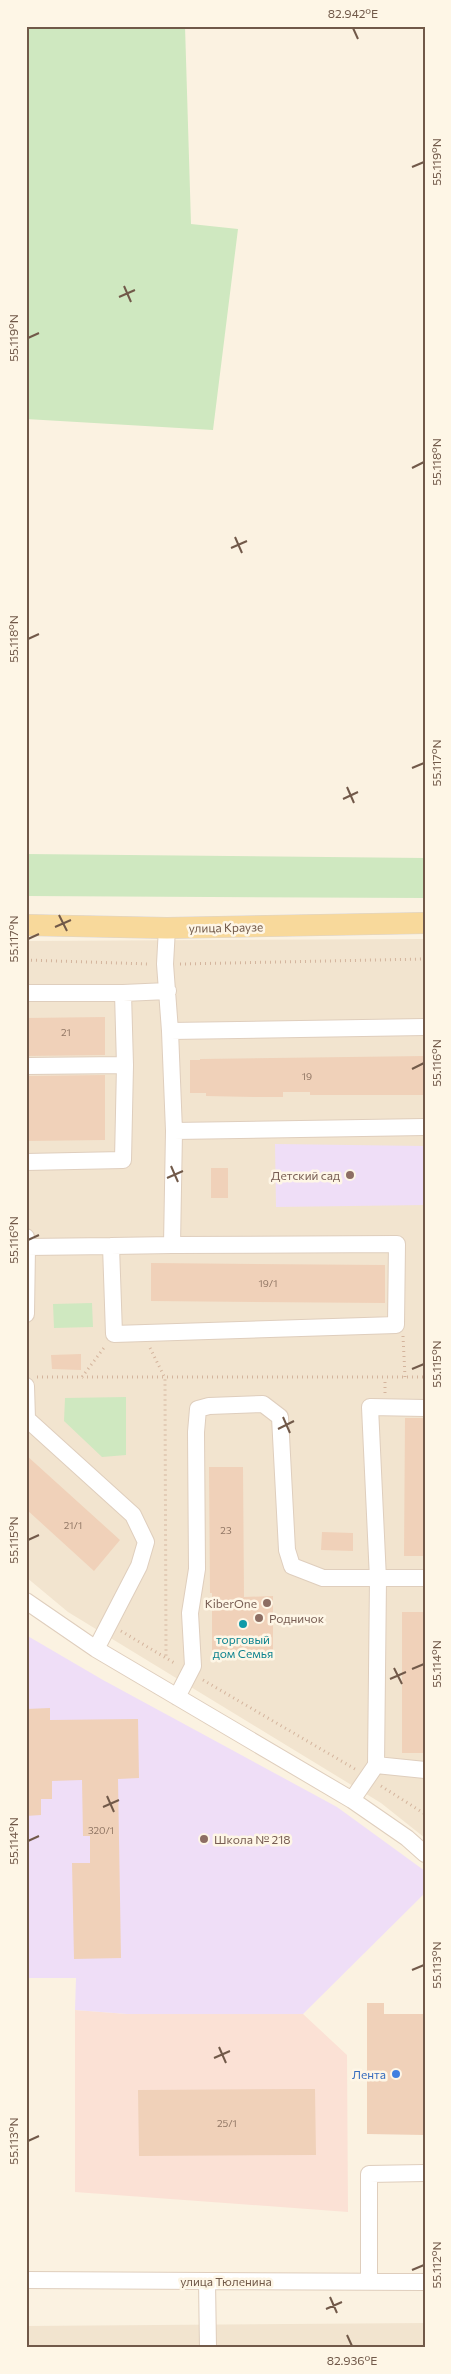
<svg xmlns="http://www.w3.org/2000/svg" width="451" height="2374" font-family="Commissioner,sans-serif">
	<style>
		.residential { fill: #f2e4cf }
		.commercial { fill: #fbe1d5 }
		.education { fill: #efdef7 }
		.green { fill: #cfe8c0 }
		.building { fill: #f0d1b9 }
		.lines { fill: none; stroke-linecap: round; stroke-linejoin: round }
		.minor-casing { stroke: #dfcebd; stroke-width: 18 }
		.major-casing { stroke: #dad4d0; stroke-width: 22 }
		.path { stroke: #d4b49d; stroke-width: 3; stroke-dasharray: 1 4; stroke-linecap: butt }
		.minor { stroke: #fff; stroke-width: 16 }
		.major { stroke: #f8d99b; stroke-width: 21 }
		.ticks { fill: none; stroke: #715949; stroke-width: 2 }
		.education-dot { fill: #8d6e63; stroke: #fef6e6; stroke-width: 2 }
		.culture-dot { fill: #0f9aa8; stroke: #fef6e6; stroke-width: 2 }
		.shop-dot { fill: #3f7fe0; stroke: #fef6e6; stroke-width: 2 }
		.labels { text-anchor: middle; dominant-baseline: central; stroke-width: 5; stroke-linejoin: round; paint-order: stroke }
		.number-label { font-size: 10px; fill: #917765 }
		.street-label { font-size: 12px; fill: #715949; stroke: #fef6e6 }
		.education-label { font-size: 12px; fill: #785e54; stroke: #fef6e6; text-anchor: end }
		.culture-label { font-size: 12px; fill: #0d838f; stroke: #fef6e6 }
		.shop-label { font-size: 12px; fill: #366cbe; stroke: #fef6e6; text-anchor: end }
		.neatline { fill: none; stroke: #715949; stroke-width: 2 }
		.ticks-label { font-size: 12px; text-anchor: middle; fill: #715949 }
	</style>
	<rect width="100%" height="100%" fill="#fbf2e1"/>
	<path class="residential" d="M425,939V1838L381,1803L68,1612L26,1577V941Z
		M425,2323V2348H26V2326Z"/>
	<path class="commercial" d="M75,2010L127,2014H303L347,2055L348,2212L75,2192Z"/>
	<path class="education" d="M275,1144L425,1146V1205L276,1207Z
		M26,1635L103,1680L337,1807L425,1871V1893L303,2014H127L75,2010L76,1978H26Z"/>
	<path class="green" d="M26,26H185L191,224L238,229L213,430L26,419Z
		M26,854L425,858V898L26,896Z
		M92,1303L93,1327L54,1328L53,1304Z
		M126,1397V1455L102,1457L64,1421L65,1398Z"/>
	<path class="building" d="M105,1017V1055L26,1056V1018Z
		M425,1056V1095H310V1092H283V1097H253L206,1096V1093H190V1060H200V1059Z
		M105,1075V1140L26,1141V1076Z
		M211,1168H228V1198H211Z
		M151,1263L385,1265V1303L151,1301Z
		M81,1354V1370L52,1369L51,1355Z
		M405,1418H425V1556H404Z
		M26,1455L120,1540L94,1571L26,1509Z
		M209,1467H243L244,1597L273,1596V1652L212,1653V1593H210Z
		M322,1532L353,1533V1551L321,1550Z
		M402,1612H425V1753H402Z
		M50,1708V1720L138,1719L139,1778L118,1779L121,1958L74,1959L72,1863H90V1836H83L82,1780L52,1781V1799H41V1815L26,1816V1709Z
		M367,2003H384V2014H425V2135L367,2134Z
		M315,2089L316,2155L139,2156L138,2090Z"/>
	<g class="lines">
		<g class="minor-casing">
			<path id="minor" d="M167,928L165,964L170,1031L425,1027
				M26,993H123
				M170,1031L174,1131L425,1127
				M26,1066L125,1065
				M26,1162L123,1160L125,1065L123,993L168,991
				M26,1237L27,1247L111,1246
				M172,1245L111,1246L114,1334L396,1325L397,1244L172,1245L174,1131
				M26,1314L27,1247
				M26,1386L27,1419L133,1515L146,1542L139,1566L96,1649
				M26,1601L96,1649L352,1800L407,1838L425,1854
				M177,1697L193,1666L190,1613L197,1569L196,1432L198,1409L209,1406L263,1404L280,1417L287,1550L292,1566L323,1578H425
				M376,1765L425,1770
				M352,1800L376,1765L378,1579L370,1407L425,1408
				M26,2280L425,2282
				M207,2281L208,2348
				M369,2282V2174L425,2173"/>
		</g>
		<g class="major-casing">
			<path id="major" d="M26,925L167,928L425,923"/>
		</g>
		<path class="path" d="M26,960L149,964
			M180,964L425,959
			M403,1336L405,1377
			M150,1348L165,1378L166,1657
			M37,1377H425
			M82,1377L106,1345
			M385,1393V1378
			M121,1631L176,1664
			M203,1680L355,1769
			M381,1786L425,1814"/>
		<use href="#minor" class="minor"/>
		<use href="#major" class="major"/>
	</g>
	<path class="ticks" d="M353,28L358,39M412,167L424,162M124,286L131,302M119,297L135,290M28,338L39,333M412,468L424,462M235,537L242,553M231,548L247,541M28,639L39,634M412,768L424,763M347,787L354,803M343,799L358,792M59,915L67,931M55,927L71,920M28,939L39,934M412,1069L424,1063M171,1166L178,1182M167,1178L183,1171M28,1240L39,1235M412,1369L424,1364M283,1417L290,1433M278,1429L294,1421M28,1540L39,1535M394,1668L402,1684M412,1669L424,1664M390,1679L406,1672M107,1796L114,1812M103,1807L119,1800M28,1841L39,1836M412,1970L424,1965M219,2047L226,2063M214,2058L230,2051M28,2141L39,2136M412,2270L424,2265M330,2297L337,2313M326,2309L342,2302M347,2335L352,2346"/>
	<g class="education-dot">
		<circle cx="350" cy="1175" r="5"/>
		<circle cx="267" cy="1603" r="5"/>
		<circle cx="259" cy="1618" r="5"/>
		<circle cx="204" cy="1839" r="5"/>
	</g>
	<circle class="culture-dot" cx="243" cy="1624" r="5"/>
	<circle class="shop-dot" cx="396" cy="2074" r="5"/>
	<g class="labels">
		<g class="number-label">
			<text x="66" y="1032">21</text>
			<text x="307" y="1076">19</text>
			<text x="268" y="1283">19/1</text>
			<text x="73" y="1525">21/1</text>
			<text x="226" y="1530">23</text>
			<text x="101" y="1830">320/1</text>
			<text x="227" y="2123">25/1</text>
		</g>
		<g class="street-label">
			<text transform="translate(226 927) rotate(-1)">улица Краузе</text>
			<text x="226" y="2281">улица Тюленина</text>
		</g>
		<g class="education-label">
			<text x="340" y="1175">Детский сад</text>
			<text x="257" y="1603">KiberOne</text>
			<text x="269" y="1618" text-anchor="start">Родничок</text>
			<text x="214" y="1839" text-anchor="start">Школа № 218</text>
		</g>
		<g class="culture-label">
			<text x="243" y="1639">торговый<tspan x="243" dy="14">дом Семья</tspan></text>
		</g>
		<g class="shop-label">
			<text x="386" y="2074">Лента</text>
		</g>
	</g>
	<rect width="451" height="2374" fill="none" stroke="#fef6e6" stroke-width="55"/>
	<rect x="28" y="28" width="396" height="2318" class="neatline"/>
	<g class="ticks-label">
		<text x="353" y="18">82.942°E</text>
		<text transform="translate(437 162) rotate(-90)" y="4">55.119°N</text>
		<text transform="translate(14 338) rotate(-90)" y="4">55.119°N</text>
		<text transform="translate(437 462) rotate(-90)" y="4">55.118°N</text>
		<text transform="translate(14 639) rotate(-90)" y="4">55.118°N</text>
		<text transform="translate(437 763) rotate(-90)" y="4">55.117°N</text>
		<text transform="translate(14 939) rotate(-90)" y="4">55.117°N</text>
		<text transform="translate(437 1063) rotate(-90)" y="4">55.116°N</text>
		<text transform="translate(14 1240) rotate(-90)" y="4">55.116°N</text>
		<text transform="translate(437 1364) rotate(-90)" y="4">55.115°N</text>
		<text transform="translate(14 1540) rotate(-90)" y="4">55.115°N</text>
		<text transform="translate(437 1664) rotate(-90)" y="4">55.114°N</text>
		<text transform="translate(14 1841) rotate(-90)" y="4">55.114°N</text>
		<text transform="translate(437 1965) rotate(-90)" y="4">55.113°N</text>
		<text transform="translate(14 2141) rotate(-90)" y="4">55.113°N</text>
		<text transform="translate(437 2265) rotate(-90)" y="4">55.112°N</text>
		<text x="352" y="2365">82.936°E</text>
	</g>
</svg>
